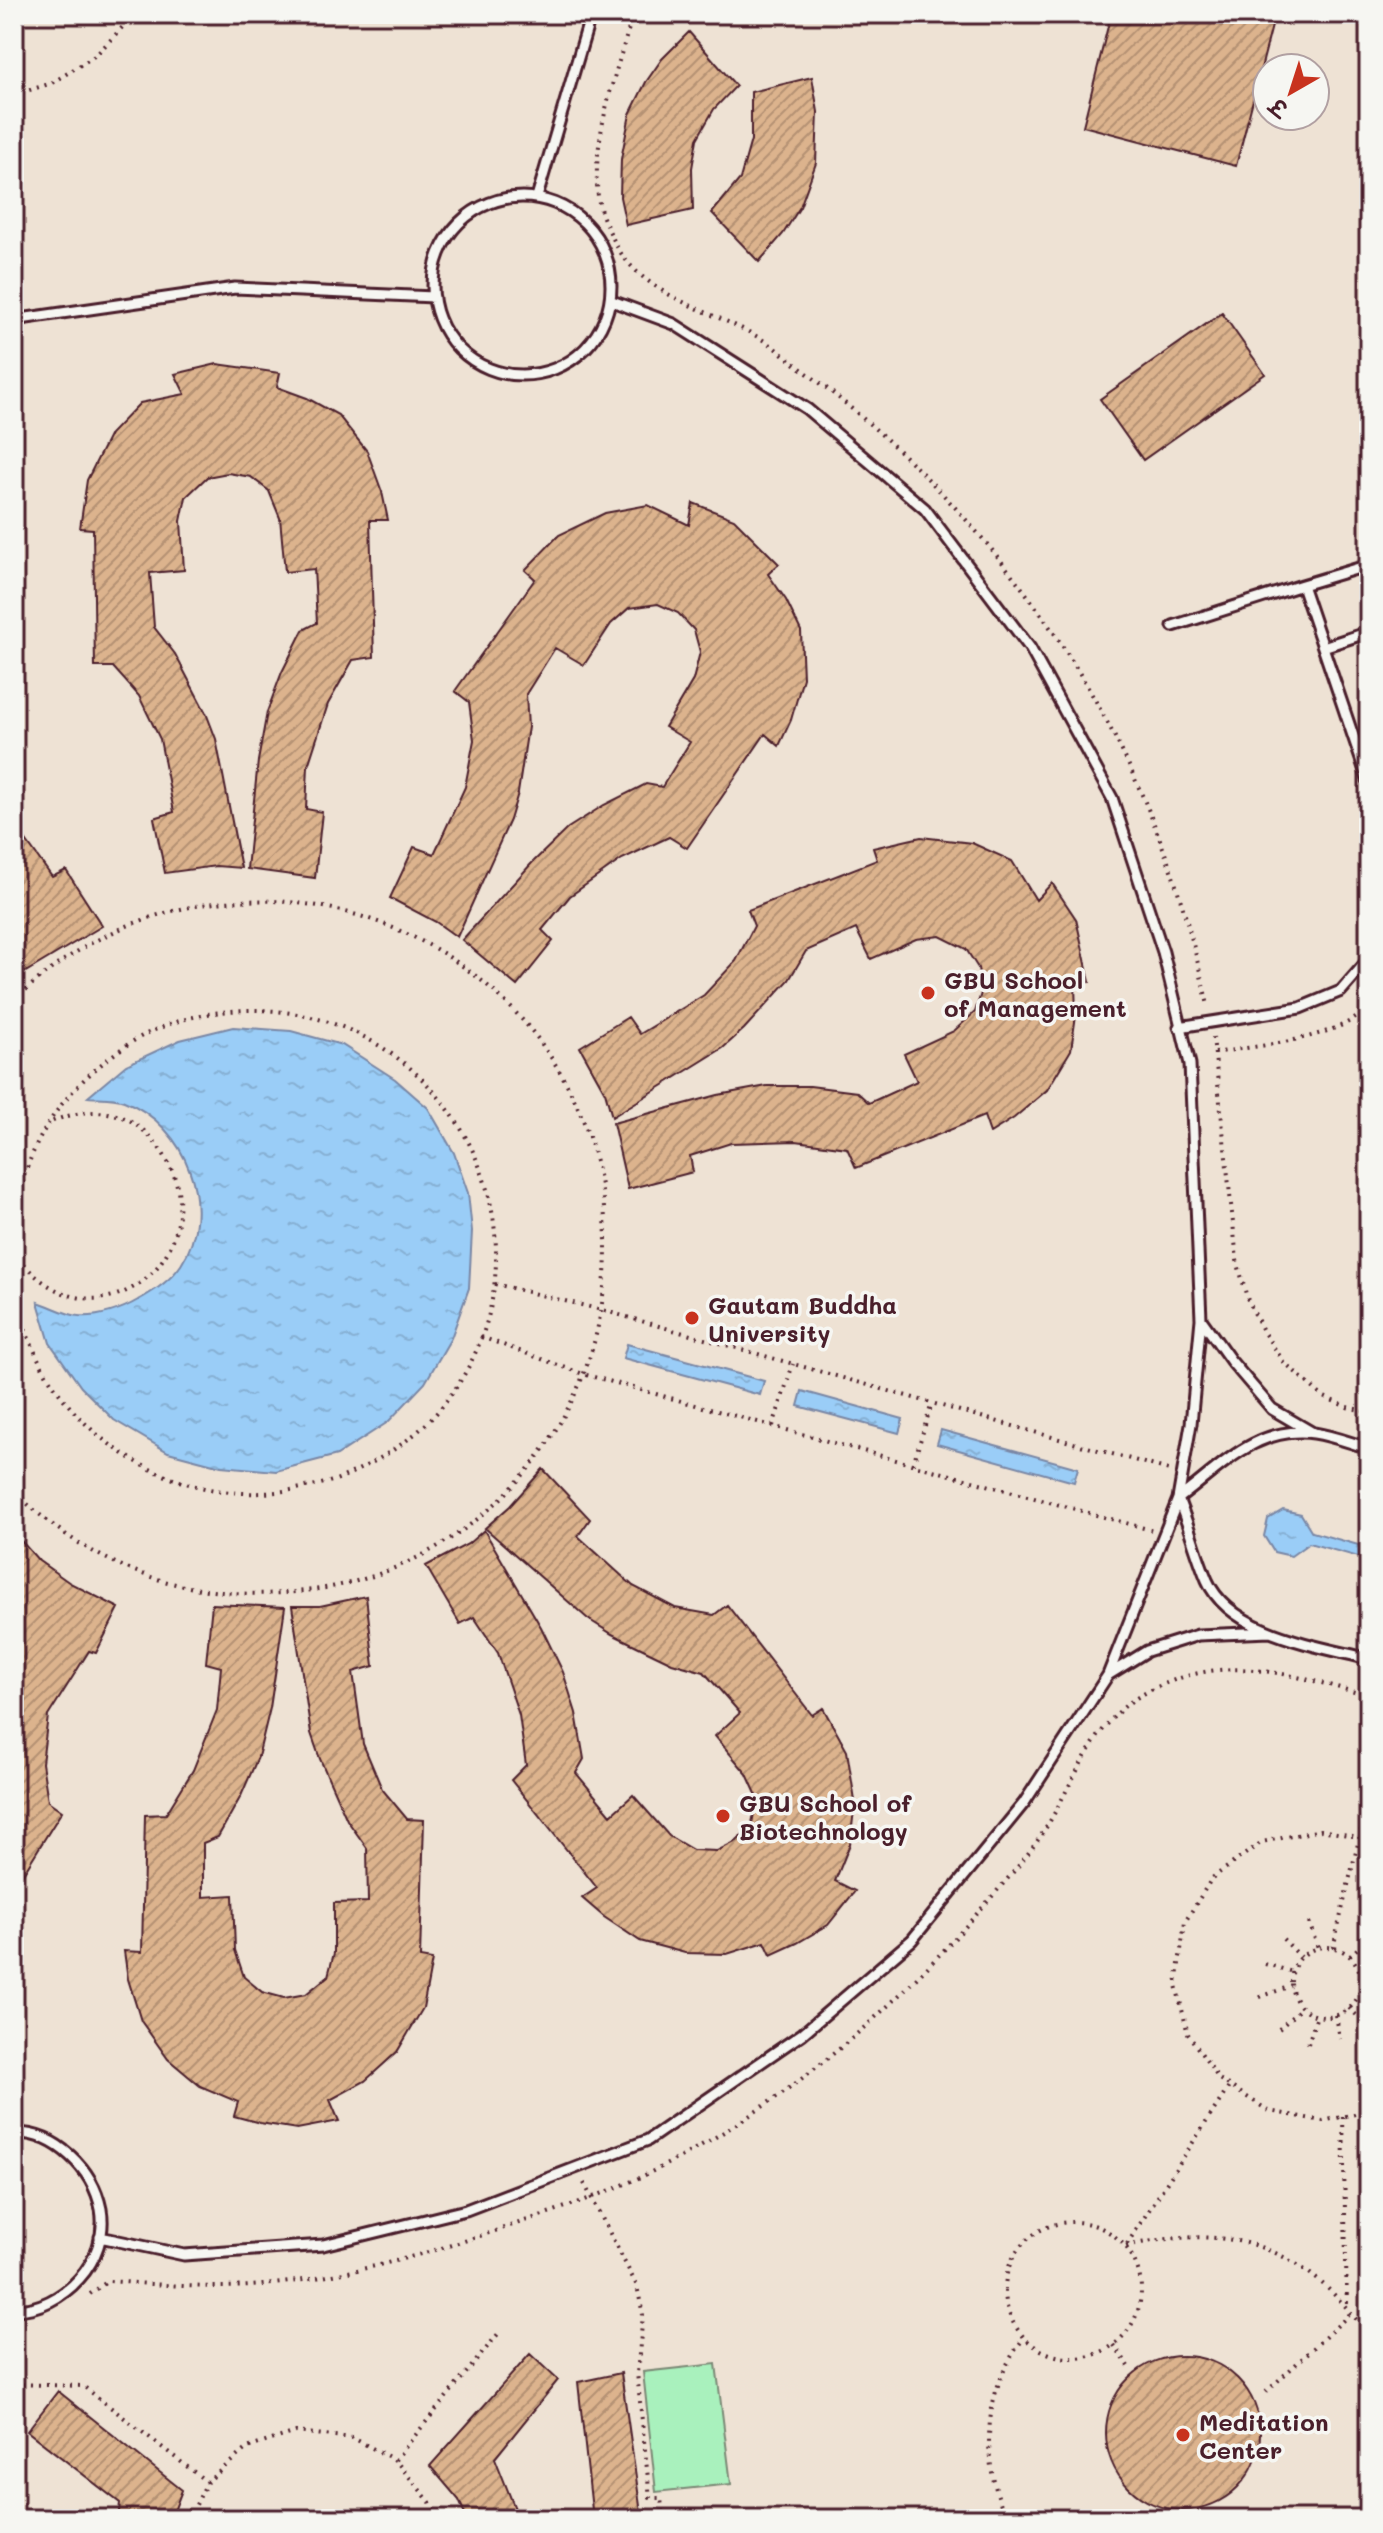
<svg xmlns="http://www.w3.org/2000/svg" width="1383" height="2533" font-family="Mali,'Playpen Sans Deva',sans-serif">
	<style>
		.built { fill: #eee2d4; fill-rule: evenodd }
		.green { fill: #a9f1bd; stroke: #7a8874; stroke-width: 2 }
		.water { fill: url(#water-ripples); stroke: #7a87a5; stroke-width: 2 }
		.building { fill: url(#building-hatch); stroke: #4a1f2b; stroke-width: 2 }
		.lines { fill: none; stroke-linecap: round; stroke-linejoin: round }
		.service-casing { stroke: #4a1f2b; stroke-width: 15 }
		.path { stroke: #4a1f2b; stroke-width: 4; stroke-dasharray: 2 6; stroke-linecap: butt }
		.service { stroke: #f6f6f2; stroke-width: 9 }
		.poi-dot { fill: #c8321e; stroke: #f6f6f2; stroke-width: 3 }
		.labels { text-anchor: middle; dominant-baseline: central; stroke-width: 7; stroke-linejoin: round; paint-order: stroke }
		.poi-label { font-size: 24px; font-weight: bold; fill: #4a1f2b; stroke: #f6f6f2; text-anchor: start }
	</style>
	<defs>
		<pattern id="water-ripples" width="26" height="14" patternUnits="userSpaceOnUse" patternTransform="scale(2)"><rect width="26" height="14" fill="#9acdf7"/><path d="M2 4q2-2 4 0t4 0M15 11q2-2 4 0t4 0" fill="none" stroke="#86b0d4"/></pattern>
		<pattern id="building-hatch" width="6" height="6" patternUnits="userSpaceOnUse" patternTransform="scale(2)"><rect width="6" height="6" fill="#dcb38d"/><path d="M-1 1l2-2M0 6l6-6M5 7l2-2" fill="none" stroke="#b49173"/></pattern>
	</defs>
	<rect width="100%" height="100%" fill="#f6f6f2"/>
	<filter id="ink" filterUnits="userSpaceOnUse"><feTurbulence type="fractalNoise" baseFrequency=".0125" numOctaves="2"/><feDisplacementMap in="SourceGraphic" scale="16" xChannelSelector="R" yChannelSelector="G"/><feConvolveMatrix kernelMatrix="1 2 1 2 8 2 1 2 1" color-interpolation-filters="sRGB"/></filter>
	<g filter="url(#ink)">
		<path class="built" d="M14,14H1369V2519H14ZM1267,68H1315V116H1267Z"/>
		<path class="green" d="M716,2364L731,2484L656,2492L643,2372Z"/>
		<path class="water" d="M233,1027L291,1031L342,1045L395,1079L428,1108L454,1153L468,1193L472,1231L469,1288L451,1338L425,1383L388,1422L337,1455L276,1471L221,1466L168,1452L114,1420L81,1387L50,1343L38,1302C51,1306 66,1315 79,1316C98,1318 123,1309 138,1300C153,1292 171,1280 181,1265C218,1208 186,1125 124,1101C114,1097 99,1098 88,1097L126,1065L180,1040Z
			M627,1344L764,1381L760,1395L623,1358Z
			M802,1391L903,1419L899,1433L798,1406Z
			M941,1430L1078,1468L1074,1482L937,1444Z
			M1283,1510L1301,1514L1312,1532L1369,1548V1560L1309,1543L1291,1556L1274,1552L1264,1536L1268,1519Z"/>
		<path class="building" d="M1111,14H1275L1236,166L1083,126Z
			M689,32L736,86L714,109L697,139L692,168L693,210L626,225L620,197L621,159L630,114L646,82L662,59Z
			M812,77L818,112L816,163L800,207L783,234L759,262L712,213L740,179L751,140V92Z
			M1222,313L1265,374L1143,460L1100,399Z
			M217,364L280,373L277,387L307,398L338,415L367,451L382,492L388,520H370L374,657L353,660L328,704L308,766L306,809L322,812L315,878L247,869L258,761L267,712L282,672L303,630L317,623L314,569L285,572L280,518L269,491L251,477L228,473L207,477L186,497L181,521L184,570L150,573L154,627L175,654L206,713L216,739L241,868L216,866L165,873L154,818L174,812L160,739L139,696L113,667H95L93,529L80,528L87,480L110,434L140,403L185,394L175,374Z
			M693,503L734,519L779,564L768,574L786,600L801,631L803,678L791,720L779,746L765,734L687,848L669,837L622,859L570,896L542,930L553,941L517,986L462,940L532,863L568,828L604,805L646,784L662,787L690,742L665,727L693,680L700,652L694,630L678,613L658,604L629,608L611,624L584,665L555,648L526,694L528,727L518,793L510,820L457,937L436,922L390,898L414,847L434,854L465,787L474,740L469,702L455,691L535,579L525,570L559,535L605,513L648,505L689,525Z
			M14,824L52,877L66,870L102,926L14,979Z
			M921,837L972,843L1012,861L1036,900L1052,883L1076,919L1090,982L1075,984L1076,1015L1071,1050L1047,1090L1014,1118L990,1133L984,1116L856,1168L847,1148L796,1141L731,1143L690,1156L693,1172L628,1189L613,1123L718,1095L767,1086H810L857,1092L869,1103L917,1081L904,1054L954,1031L975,1012L982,990L978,968L966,949L940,936L916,939L871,959L856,929L806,951L789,980L744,1029L723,1048L612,1117L605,1092L580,1047L628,1017L640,1034L704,995L736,961L754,926L748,910L877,860L873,848Z
			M543,1469L590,1519L578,1536L633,1586L675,1608L714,1615L727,1605L812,1715L823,1708L847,1751L855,1801L850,1844L835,1881L855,1891L828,1925L797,1943L771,1955L765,1942L727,1954L685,1953L640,1941L604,1917L582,1898L597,1888L511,1780L526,1765L519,1715L498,1653L474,1617L460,1624L426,1566L468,1544L484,1530L541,1627L563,1672L576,1713L584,1759L576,1773L611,1815L633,1795L669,1836L693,1850L717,1851L737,1841L752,1824L757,1796L747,1774L715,1736L740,1713L704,1672L672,1663L612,1634L588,1619L485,1528L510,1506Z
			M14,1533L39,1561L70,1583L119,1608L96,1653L89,1651L48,1716L42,1763L48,1801L62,1811L14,1888Z
			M366,1596L374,1666L353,1672L363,1744L382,1789L407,1819L424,1820L420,1958L432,1960L423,2008L397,2052L365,2081L330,2100L339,2121L297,2129L260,2123L234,2116L238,2102L200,2086L168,2059L141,2021L128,1979L124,1951L142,1952L145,1815L166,1814L193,1770L217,1710L221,1667L206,1663L212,1604L285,1607L270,1708L258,1757L241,1796L218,1837L203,1843V1897L233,1895L235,1950L244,1977L262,1992L284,1998L306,1994L328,1976L334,1953V1903L368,1902L367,1848L347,1820L320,1759L311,1733L292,1606H320Z
			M530,2354L558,2380L495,2458L519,2519H467L459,2500L430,2466Z
			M1106 2433a77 77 0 1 1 154 0a77 77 0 1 1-154 0Z
			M621,2373L642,2519H593L578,2382Z
			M58,2391L182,2490L171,2519H118L120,2503L27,2431Z"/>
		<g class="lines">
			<g class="service-casing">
				<path id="service" d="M433 286a89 89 0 1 1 178 0a89 89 0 1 1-178 0Z
					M537,197L591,14
					M14,322L27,318L235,288L434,297
					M1369,565L1302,585L1369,783
					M1173,626L1302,585
					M1323,647L1369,632
					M1179,1027L1300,1008L1341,991L1369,959
					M1201,1319L1231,1361L1272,1409L1313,1433
					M1178,1499C1189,1525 1196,1554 1207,1580C1230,1634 1319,1646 1369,1659
					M1178,1499C1221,1467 1257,1425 1314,1433C1333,1436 1351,1443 1369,1448
					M1108,1675L1147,1651L1198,1635L1270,1632
					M14,2133C56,2132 93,2169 101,2209C110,2260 63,2310 14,2310
					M100,2237L184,2255L323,2245L466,2210L648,2140L802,2034L912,1940L1024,1803L1108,1675L1178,1499L1191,1424L1201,1319L1190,1064L1163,952L1112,798L1030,648L925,509L807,409L674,324L612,301"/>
			</g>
			<path class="path" d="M633,14C617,71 587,149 600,208C603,220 610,232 615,243C643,298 714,310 763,340C777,349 790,360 803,370C969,495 1096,659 1166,856C1184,905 1196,955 1208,1005
				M14,95L52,83L96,55L135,14
				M14,1001C233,787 604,937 606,1244C606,1318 590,1377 550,1439C501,1515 420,1570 331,1587C211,1609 101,1578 14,1491
				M1213,1037L1237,1260L1247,1298L1264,1333L1284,1362L1322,1396L1347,1407L1369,1412
				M1215,1053C1259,1045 1338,1040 1369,1007
				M14,1175L23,1177
				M14,1222C25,1147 57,1096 117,1052C154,1024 202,1011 248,1010C308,1009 364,1029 410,1068C515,1159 527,1320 429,1421C405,1445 374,1463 343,1477C330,1483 315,1485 301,1488C193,1512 80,1451 35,1352C25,1330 15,1306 14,1282
				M14,1252C104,1375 247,1227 143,1130C117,1106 81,1109 51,1122
				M495,1284L602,1310L1169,1470
				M481,1337L583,1374L1151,1530
				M773,1426L793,1364
				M913,1464L932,1403
				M1369,1839L1321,1830L1262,1842L1212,1878L1185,1922L1176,1985L1188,2034L1219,2079L1230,2086L1269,2111L1323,2121L1369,2111
				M1309,1922L1318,1948
				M1283,1939L1301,1957
				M1291 1982a35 35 0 1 1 70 0a35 35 0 1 1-70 0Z
				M1333,1948L1369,1797
				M1350,1956L1368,1938
				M1265,1964L1293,1972
				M1360,1974L1369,1971
				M1360,1990L1369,1993
				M1260,1997L1291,1986
				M1349,2008L1366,2024
				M1336,2015L1340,2039
				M1279,2029L1302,2007
				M1308,2044L1317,2015
				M1343,2117L1347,2306
				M584,2183L637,2286L643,2315L637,2373L650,2498H661L663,2519
				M1005 2290a68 68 0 1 1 136 0a68 68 0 1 1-136 0Z
				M1127,2244L1229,2087
				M1126,2246C1234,2222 1304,2246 1369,2336
				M90,2294L108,2281C154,2284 203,2289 250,2286C335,2280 417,2257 498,2230C554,2211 612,2193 665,2165C790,2101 897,2007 988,1901C1006,1881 1025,1859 1040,1837C1069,1794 1092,1724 1138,1697C1221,1649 1284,1673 1369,1696
				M1114,2345L1131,2369
				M14,2384L83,2386L207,2482
				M1266,2392L1352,2312
				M395,2460L498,2334
				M189,2519L207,2482L247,2448L296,2432L353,2438L395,2460L430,2502L436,2519
				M1007,2519C979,2459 983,2390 1024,2338"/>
			<use href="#service" class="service"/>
		</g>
	</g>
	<g class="poi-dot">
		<circle cx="928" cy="993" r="8"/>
		<circle cx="692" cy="1318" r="8"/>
		<circle cx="723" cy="1816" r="8"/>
		<circle cx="1183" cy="2435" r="8"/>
	</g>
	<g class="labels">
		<g class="poi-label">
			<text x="944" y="979">GBU School<tspan x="944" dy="28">of Management</tspan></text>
			<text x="708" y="1304">Gautam Buddha<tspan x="708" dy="28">University</tspan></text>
			<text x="739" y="1802">GBU School of<tspan x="739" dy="28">Biotechnology</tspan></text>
			<text x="1199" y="2421">Meditation<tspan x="1199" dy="28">Center</tspan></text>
		</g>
	</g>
	<rect width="1383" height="2533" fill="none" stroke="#f6f6f2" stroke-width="48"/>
	<rect x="24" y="24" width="1335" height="2485" fill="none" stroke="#4a1f2b" stroke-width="3" filter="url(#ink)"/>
	<g transform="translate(1291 92) rotate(219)"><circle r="38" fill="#f6f6f2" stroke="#b1a0a2" stroke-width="2"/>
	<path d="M0-6L14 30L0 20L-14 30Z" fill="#c8321e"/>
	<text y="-12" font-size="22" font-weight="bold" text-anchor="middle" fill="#4a1f2b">उ</text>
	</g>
</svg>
